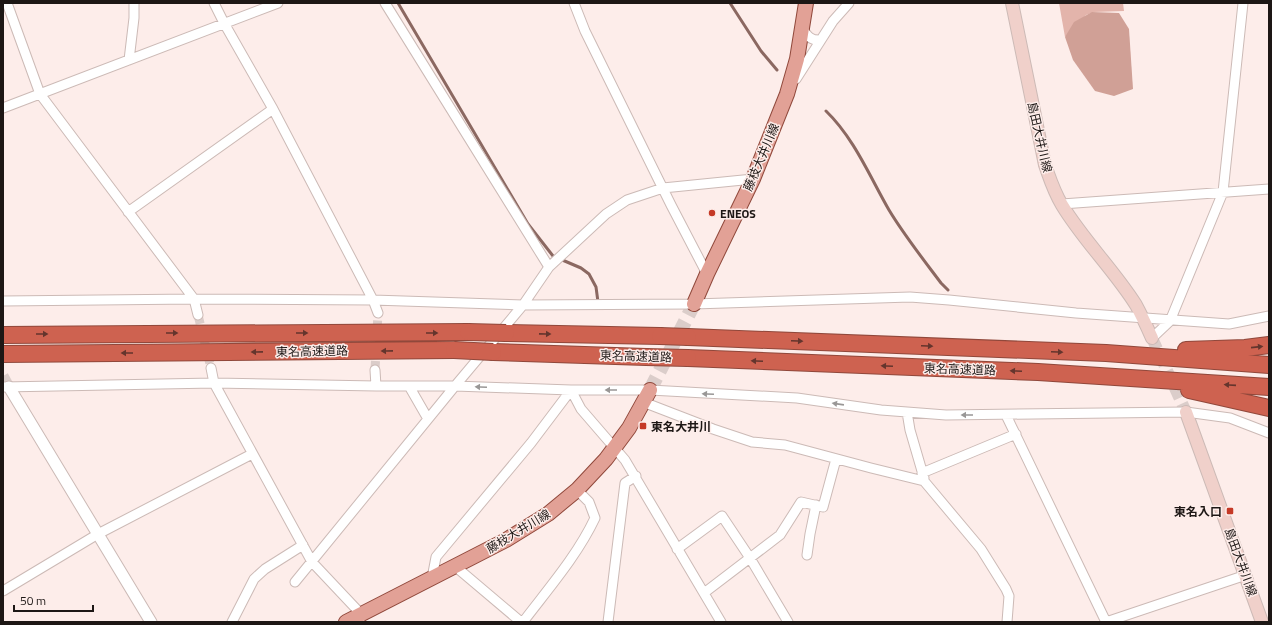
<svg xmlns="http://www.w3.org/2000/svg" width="1272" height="625" font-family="'Titillium Web','Noto Sans JP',sans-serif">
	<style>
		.green { fill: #e3b4ab }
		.forest { fill: #d0a096 }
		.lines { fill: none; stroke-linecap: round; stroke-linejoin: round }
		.stream { stroke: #8b6861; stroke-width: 3 }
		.minor-tunnel { stroke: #dbcdca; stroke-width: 9; stroke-dasharray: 9 4.5; stroke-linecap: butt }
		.tertiary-tunnel { stroke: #dbcdca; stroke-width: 11; stroke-dasharray: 11 5.5; stroke-linecap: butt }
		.secondary-tunnel { stroke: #dbcdca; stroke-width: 12; stroke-dasharray: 12 6; stroke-linecap: butt }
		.primary-tunnel { stroke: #dbcdca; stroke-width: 14; stroke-dasharray: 14 7; stroke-linecap: butt }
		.minor-casing { stroke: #ccbab6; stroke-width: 11 }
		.tertiary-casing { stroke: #ccbab6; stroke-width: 13 }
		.secondary-casing { stroke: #ccbab6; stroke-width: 14 }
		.primary-casing { stroke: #90483b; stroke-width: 16 }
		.motorway-casing { stroke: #90483b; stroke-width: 18 }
		.minor { stroke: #fff; stroke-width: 9 }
		.tertiary { stroke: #fff; stroke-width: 11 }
		.secondary { stroke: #f0d0ca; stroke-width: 12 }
		.primary { stroke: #e2a196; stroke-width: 14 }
		.motorway { stroke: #ce6250; stroke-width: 16 }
		.motorway-bridge-casing { stroke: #90483b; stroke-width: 18; stroke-linecap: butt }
		.motorway-bridge { stroke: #ce6250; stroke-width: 16 }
		.oneway { fill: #64352d }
		.oneway2 { fill: #999796 }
		.poi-dot { fill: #c53926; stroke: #fdedea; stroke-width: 1.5 }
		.labels { text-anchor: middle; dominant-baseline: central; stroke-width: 3; stroke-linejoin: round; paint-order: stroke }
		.street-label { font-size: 12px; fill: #1d1715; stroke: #fdedea }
		.poi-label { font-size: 12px; font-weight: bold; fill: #1d1715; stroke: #fdedea; text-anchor: start }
	</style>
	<rect width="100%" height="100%" fill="#fdedea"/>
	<path class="green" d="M1059,3H1123L1124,11L1094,12L1086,15L1065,37Z"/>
	<path class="forest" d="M1092,12L1119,13L1129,29L1133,89L1114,96L1095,91L1073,60L1065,37L1074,22Z"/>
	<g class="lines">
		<path class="stream" d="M398,3L528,224L553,256L581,268L589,274L596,287L598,302
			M730,3L761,51L777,70
			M826,111C854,138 870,177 889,210C904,235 923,259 941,283L948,290"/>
		<path class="minor-tunnel" d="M198,315L211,368
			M375,370L378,313"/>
		<path class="tertiary-tunnel" d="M3,376L9,387"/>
		<path class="secondary-tunnel" d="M1152,338L1186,412"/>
		<path class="primary-tunnel" d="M650,390L694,304"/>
		<g class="minor-casing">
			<path id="minor" d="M7,3L40,94L194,299L198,315
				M214,3L224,23L273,109L373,300L378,313
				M385,3L549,267
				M574,3L585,31L671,205L707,274
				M802,28C807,36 811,41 821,40
				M129,60L134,18V3
				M796,79L833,21L849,3
				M3,108L278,3
				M1062,204L1269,189
				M128,212L273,109
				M3,301L194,299L373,300L523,305L694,304L910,297L949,300L1076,313L1229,324L1269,316
				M1152,338L1170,321L1223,192L1243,3
				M211,368L214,383L312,562L361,614L360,619
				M375,370L376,386
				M409,386L428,419
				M3,387L214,383L376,386H455L571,390H650L797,398L881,410L946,415L1186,412L1230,418L1269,433
				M643,402L713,429L752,442L785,445L871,468L924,481L981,549L1006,589L1009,596L1007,622
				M907,412L910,430L924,478
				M1006,415L1106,622
				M922,473L1016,434
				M677,549L722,516L750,558L788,622
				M807,555L810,534L816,505
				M456,567L521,622
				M432,578L436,557L531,443L571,390L581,409L625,460L721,622
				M295,582L455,386L523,305L549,267L606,214L627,200L663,188L753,179
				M3,591L98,534L252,454
				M704,593L780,535L801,502L823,507L836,459
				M232,622L254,579L265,569L303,545
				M523,622C548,589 577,556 595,518L589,502L577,490
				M608,622L625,483L636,476
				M1106,622L1246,575"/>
		</g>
		<g class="tertiary-casing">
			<path id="tertiary" d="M9,387L151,622"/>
		</g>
		<g class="secondary-casing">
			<path id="secondary" d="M1012,3L1045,165C1050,179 1054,192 1062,205C1083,240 1114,270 1136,305C1142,316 1147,327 1152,338
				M1186,412L1262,622"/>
		</g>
		<g class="primary-casing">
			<path id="primary" d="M694,304L707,274L753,179L787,94L797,59L806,3
				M346,622L506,540L548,514L577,490L606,459L629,428L650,390"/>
		</g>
		<g class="motorway-casing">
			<path id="motorway" d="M506,333L660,336
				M3,335L468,332
				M688,337L1106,353L1269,365
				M1186,350L1245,348L1269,345
				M493,352L646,357
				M3,354L454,350
				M688,358L1038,372L1269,387
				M1189,390L1269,408"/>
		</g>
		<use href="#minor" class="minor"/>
		<use href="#tertiary" class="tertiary"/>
		<use href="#secondary" class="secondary"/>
		<use href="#primary" class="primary"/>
		<use href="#motorway" class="motorway"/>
		<g class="motorway-bridge-casing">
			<path id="motorway-bridge" d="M468,332L506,333
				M660,336L688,337
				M454,350L493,352
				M646,357L688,358"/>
		</g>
		<use href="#motorway-bridge" class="motorway-bridge"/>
	</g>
	<defs><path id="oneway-solid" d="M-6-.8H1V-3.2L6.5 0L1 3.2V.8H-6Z"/></defs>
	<g class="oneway">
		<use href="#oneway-solid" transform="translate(172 333)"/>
		<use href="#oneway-solid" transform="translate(302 333)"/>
		<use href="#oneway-solid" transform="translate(432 333)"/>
		<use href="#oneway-solid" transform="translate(42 334)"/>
		<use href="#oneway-solid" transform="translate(545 334) rotate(1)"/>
		<use href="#oneway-solid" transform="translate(797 341) rotate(2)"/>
		<use href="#oneway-solid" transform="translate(927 346) rotate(3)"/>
		<use href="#oneway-solid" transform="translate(1257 347) rotate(-6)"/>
		<use href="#oneway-solid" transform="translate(387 351) rotate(179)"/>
		<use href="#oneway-solid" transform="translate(257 352) rotate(179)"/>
		<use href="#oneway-solid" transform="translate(1057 352) rotate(2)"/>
		<use href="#oneway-solid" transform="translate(127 353) rotate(180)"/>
		<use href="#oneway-solid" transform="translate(757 361) rotate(-178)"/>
		<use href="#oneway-solid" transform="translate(887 366) rotate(-178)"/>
		<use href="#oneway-solid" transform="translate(1016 371) rotate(-178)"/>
		<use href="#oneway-solid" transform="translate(1230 385) rotate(-176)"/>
	</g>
	<g class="oneway2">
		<use href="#oneway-solid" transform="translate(481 387) rotate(-178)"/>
		<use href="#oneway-solid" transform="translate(611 390) rotate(-180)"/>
		<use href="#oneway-solid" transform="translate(708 394) rotate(-177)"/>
		<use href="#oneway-solid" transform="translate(838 404) rotate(-172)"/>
		<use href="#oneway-solid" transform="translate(967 415) rotate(180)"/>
	</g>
	<g class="poi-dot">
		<circle cx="712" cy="213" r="4"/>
		<rect x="639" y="422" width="8" height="8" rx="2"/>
		<rect x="1226" y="507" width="8" height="8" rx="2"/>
	</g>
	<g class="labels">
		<g class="street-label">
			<text transform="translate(1040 137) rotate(77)">島田大井川線</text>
			<text transform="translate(761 157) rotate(-67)">藤枝大井川線</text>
			<text transform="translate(312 351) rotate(-1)">東名高速道路</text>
			<text transform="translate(636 356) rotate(2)">東名高速道路</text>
			<text transform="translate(960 369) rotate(2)">東名高速道路</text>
			<text transform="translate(518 531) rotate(-31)">藤枝大井川線</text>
			<text transform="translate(1241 562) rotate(70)">島田大井川線</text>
		</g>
		<g class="poi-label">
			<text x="720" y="213">ENEOS</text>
			<text x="651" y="426">東名大井川</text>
			<text x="1222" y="511" text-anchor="end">東名入口</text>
		</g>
	</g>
	<rect width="1272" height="625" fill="none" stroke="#1d1715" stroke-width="8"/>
	<path d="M14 605v6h79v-6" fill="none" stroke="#1d1715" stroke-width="2"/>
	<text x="20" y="605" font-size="12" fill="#1d1715" stroke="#fdedea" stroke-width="3" paint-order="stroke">50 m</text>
</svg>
